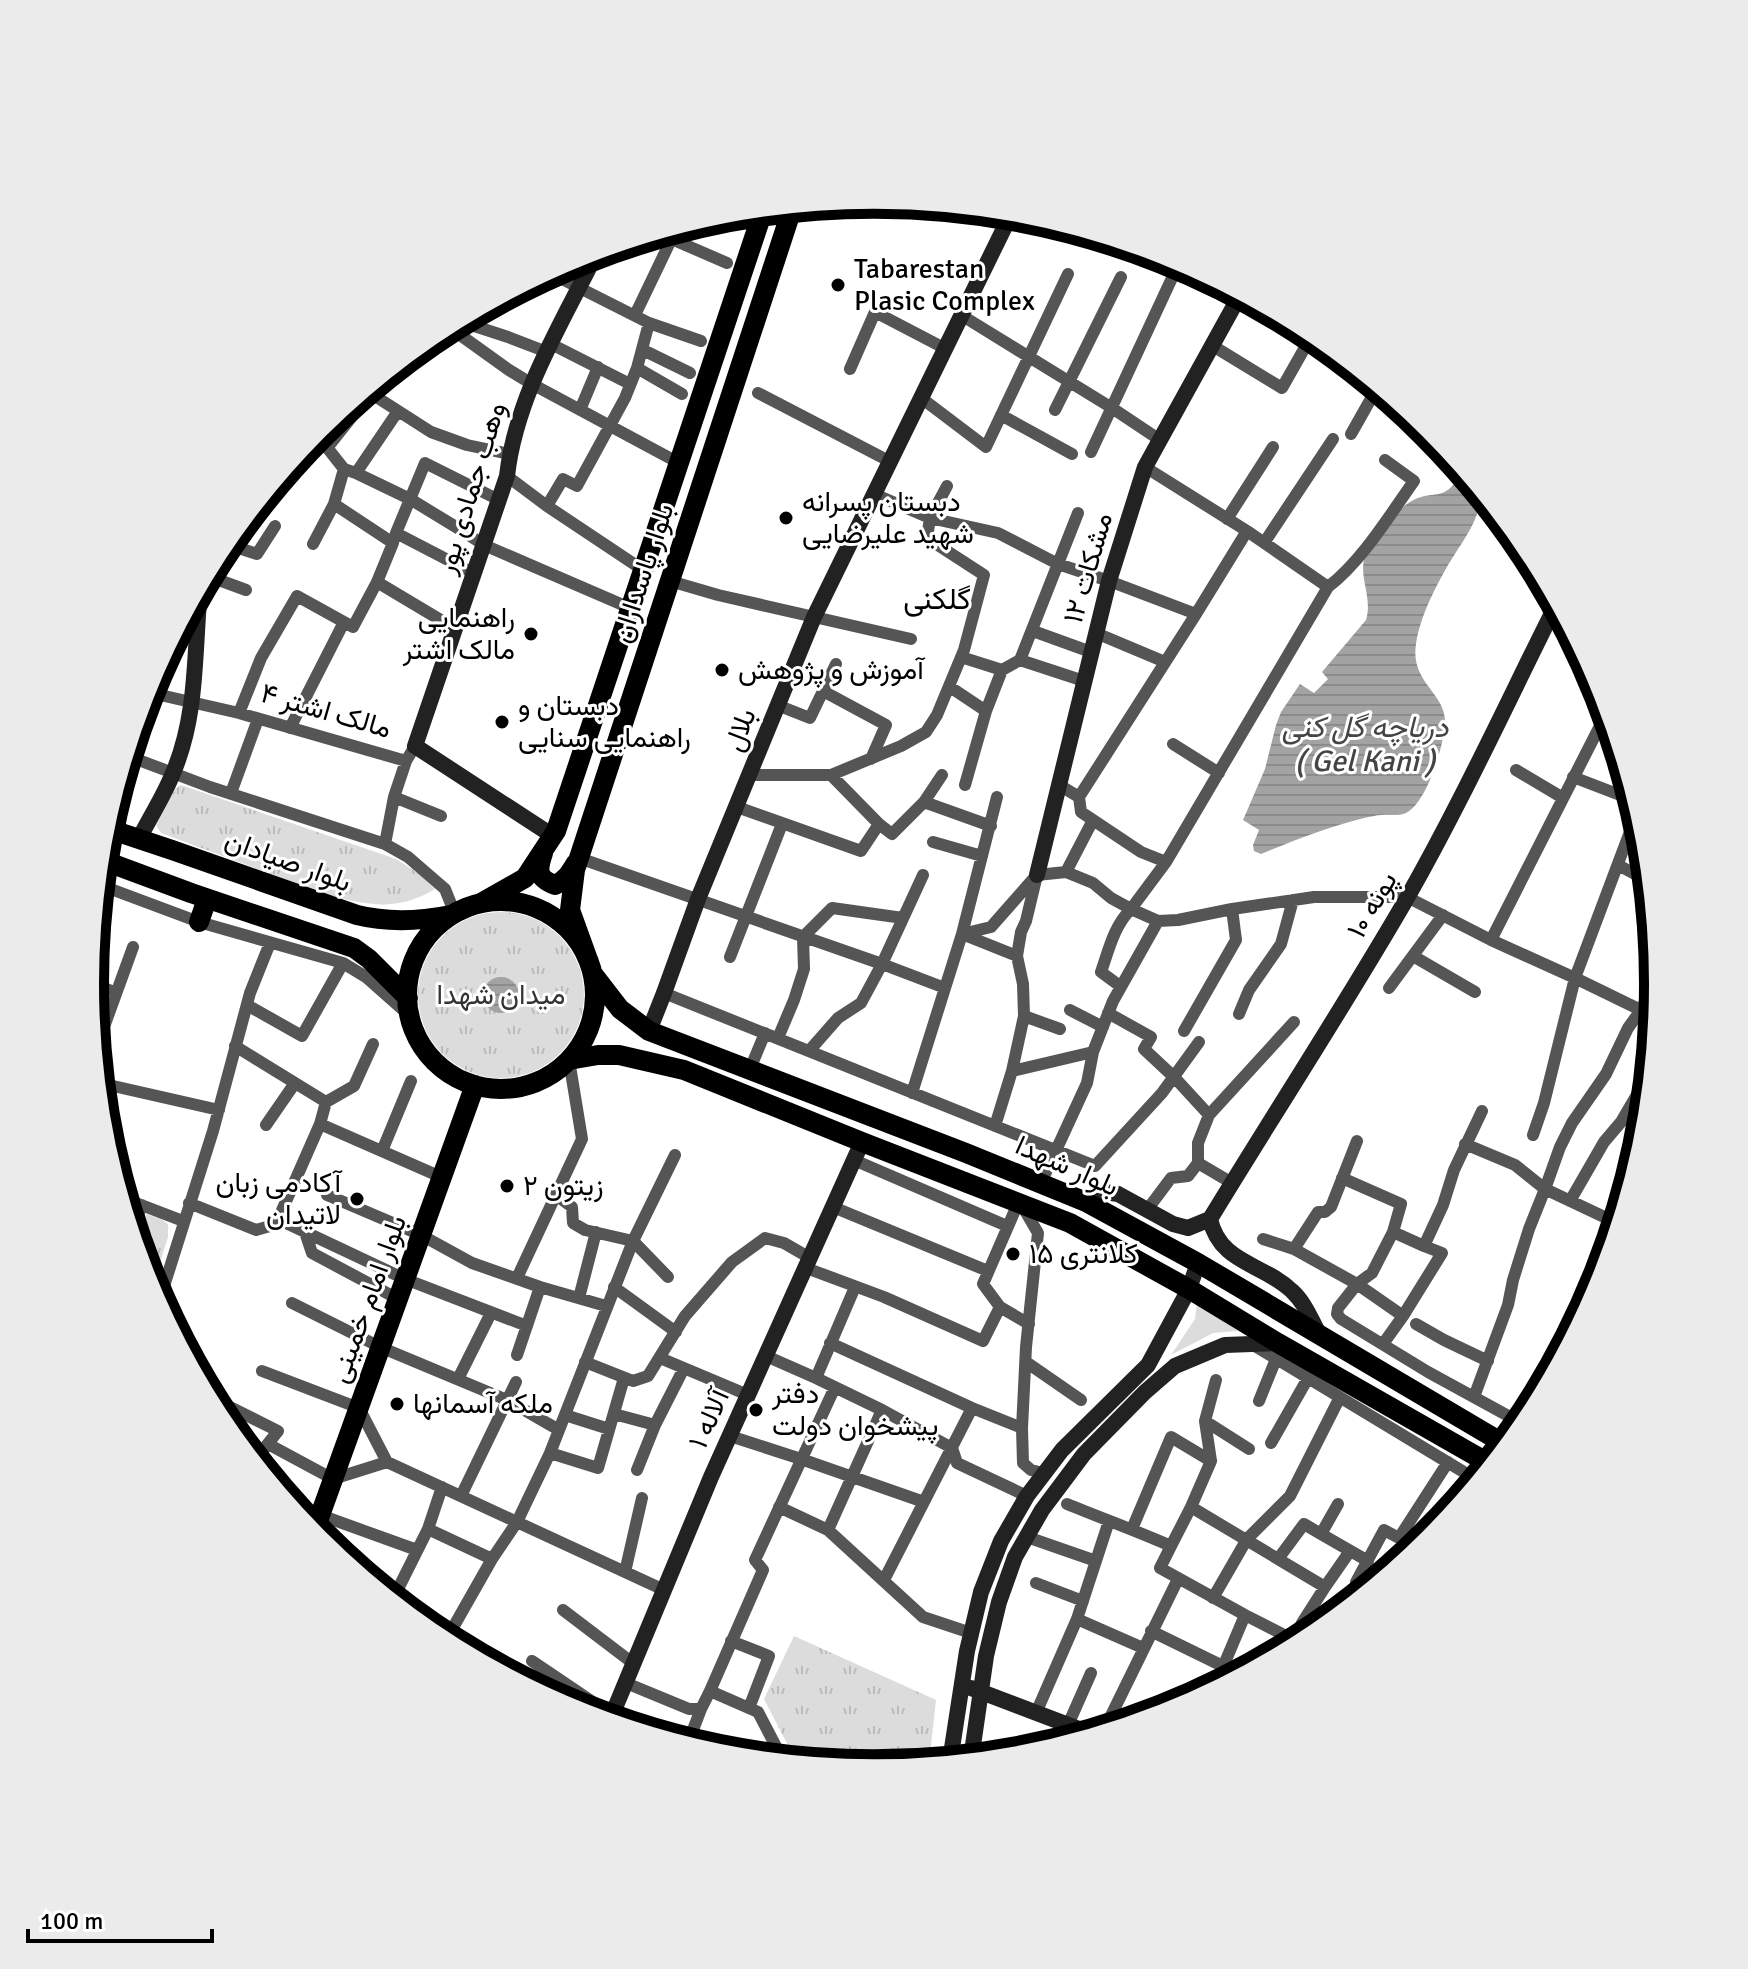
<svg xmlns="http://www.w3.org/2000/svg" width="1748" height="1969" font-family="Signika,Vazirmatn,sans-serif">
	<style>
		.green { fill: #dcdcdc }
		.park { fill: url(#park-tufts) }
		.water { fill: url(#water-rules) }
		.lines { fill: none; stroke-linecap: round; stroke-linejoin: round }
		.street { stroke: #555; stroke-width: 12 }
		.secondary { stroke: #222; stroke-width: 16 }
		.primary { stroke: #000; stroke-width: 20 }
		.poi-dot { fill: #000; stroke: #fff; stroke-width: 3 }
		.labels { text-anchor: middle; dominant-baseline: central; stroke-width: 6; stroke-linejoin: round; paint-order: stroke }
		.poi-label { font-size: 28px; fill: #000; stroke: #fff; text-anchor: start }
		.street-label { font-size: 28px; fill: #000; stroke: #fff }
		.park-label { font-size: 28px; fill: #333; stroke: #fff }
		.neighbourhood-label { font-size: 30px; fill: #000; stroke: #fff }
		.water-label { font-size: 30px; font-style: italic; fill: #444; stroke: #fff }
		.rim { fill: none; stroke: #000; stroke-width: 10 }
	</style>
	<defs>
		<pattern id="park-tufts" width="24" height="20" patternUnits="userSpaceOnUse" patternTransform="scale(2)"><rect width="24" height="20" fill="#dcdcdc"/><path d="M3 7l-1-3M5 7V3M7 7l1-3M15 17l-1-3M17 17v-4M19 17l1-3" fill="none" stroke="#bbb"/></pattern>
		<pattern id="water-rules" width="6" height="5" patternUnits="userSpaceOnUse" patternTransform="scale(2)"><rect width="6" height="5" fill="#a3a3a3"/><path d="M0 2.5h6" fill="none" stroke="#8b8b8b"/></pattern>
	</defs>
	<rect width="100%" height="100%" fill="#fff"/>
	<path class="green" d="M1197,1303L1238,1331L1213,1333L1171,1355L1195,1319Z"/>
	<path class="park" d="M181,785L396,859L418,873L435,889C397,912 368,905 327,895L161,833L156,825L175,789Z
		M418 995a83 83 0 1 1 166 0a83 83 0 1 1-166 0Z
		M146,1214L161,1219L168,1224V1237L152,1288L136,1239Z
		M794,1636L936,1700L929,1763L874,1768L796,1761L764,1699Z"/>
	<path class="water" d="M1463,472L1482,495C1477,525 1463,540 1448,565C1435,588 1420,617 1416,644C1410,682 1445,693 1445,721C1445,743 1427,803 1406,813C1399,816 1390,814 1382,815C1376,815 1370,817 1364,818C1328,827 1295,840 1261,854L1254,851L1253,845L1259,830L1243,820L1265,769L1276,725L1281,712L1300,684L1314,693L1328,679L1322,672L1366,620C1373,597 1358,577 1365,556C1376,542 1396,509 1410,502C1436,487 1441,506 1463,472Z
		M483 995a18 18 0 1 1 36 0a18 18 0 1 1-36 0Z"/>
	<g class="lines">
		<path class="street" d="M660,234L727,263
			M550,273L649,323L701,341
			M635,315L671,240
			M961,315L1112,408L1160,440
			M462,322L508,337L547,352
			M447,328L456,332L509,370L532,384L679,463
			M551,344L630,384
			M1213,346L1282,388L1312,335
			M643,350L690,373
			M637,368L682,394
			M850,369L875,312L944,348
			M367,391L431,432L467,445L509,454
			M758,393L889,461
			M920,397L986,447L1068,274
			M580,410L598,367
			M1055,410L1121,277
			M1001,415L1072,454
			M1351,434L1377,388
			M315,436L329,450L344,469
			M327,448L370,394
			M1091,452L1179,263
			M344,469L356,473L410,499L461,530L484,545L630,608
			M356,473L398,411
			M507,476L547,506L643,570
			M874,494L930,518L998,533L1058,564L1109,581L1196,614
			M547,506L563,479L577,486L625,398L637,368L649,323
			M1227,519L1273,447
			M396,533L425,463L499,500
			M395,538L396,533L473,573
			M1264,543L1333,439
			M226,544L257,554L275,526
			M313,544L334,504
			M208,576L246,590
			M670,581L718,595L911,639
			M377,582L454,628
			M1328,587C1362,561 1389,516 1414,481L1385,460
			M1033,631L1091,652
			M1096,633L1165,662
			M961,657L1002,670
			M1020,660L1084,681
			M950,687L986,711L1002,670L1020,660L1078,513
			M823,691L886,725L871,759
			M147,692L239,713L406,761L415,746
			M777,705L810,718L836,664
			M239,713L261,658L297,596L353,627L377,582L393,543L334,504L344,469
			M290,728L344,622
			M1173,744L1219,773
			M128,756L210,787L385,844L408,857L445,889L455,914
			M406,761L394,797L441,816
			M1516,770L1563,798
			M750,775H831L901,746L926,732L937,715L964,650L984,575L927,538L930,518L947,486
			M1573,777L1633,800
			M965,785L986,711
			M1059,785L1079,797L1196,614L1247,531
			M231,793L258,719
			M1079,797L1081,812L1141,852L1166,862
			M924,802L991,826
			M737,807L861,851L879,824L831,775
			M879,824L892,834L924,802L942,775
			M933,842L982,856
			M385,844L394,797
			M579,858L882,964L945,988
			M1618,865L1648,881
			M1066,872L1093,820
			M1037,875L1066,872L1093,883L1111,898L1131,909L1166,862L1328,587L1247,531L1145,467
			M100,885L199,922L343,963L366,977L410,1016
			M962,934L991,927L1035,877
			M962,934L1017,956
			M1491,940L1607,712
			M1413,956L1475,992
			M730,957L782,824
			M90,982L116,993
			M1120,986L1101,972C1109,949 1114,926 1131,909L1158,921
			M1389,988L1443,915
			M664,993L1095,1166L1162,1093L1199,1042
			M247,1005L302,1036L343,963
			M1070,1010L1103,1027
			M1108,1013L1151,1037L1144,1049L1175,1078L1209,1115
			M1239,1014L1249,990L1281,944L1293,900
			M1024,1016L1060,1029
			M1184,1031L1236,940L1232,909
			M778,1038L794,1000L804,969L803,937L832,908L903,918
			M235,1046L326,1102
			M96,1049L133,947
			M809,1051L838,1018L861,1003L882,964L923,875
			M750,1069L765,1033
			M1012,1071L1093,1052
			M100,1083L219,1110
			M912,1093L962,934L997,797
			M320,1124L441,1177
			M266,1125L295,1083
			M995,1126L1012,1071L1024,1016L1023,984L1017,956L1021,932L1026,921L1037,875
			M1533,1135L1544,1103L1575,978L1637,813
			M1465,1144L1515,1165L1545,1189L1617,1223
			M382,1151L411,1081
			M854,1160L1007,1226
			M1198,1163L1232,1183
			M1342,1178L1401,1204L1393,1232L1372,1273L1357,1284L1338,1308L1337,1314L1341,1319L1428,1372L1523,1424
			M1041,1183L1087,1083L1093,1052L1113,1001L1158,921L1178,920L1232,909L1314,897H1407L1491,940L1575,978L1655,1017
			M327,1195L421,1235L472,1263L540,1287L606,1306
			M556,1195L572,1207L573,1223L585,1230L633,1241L668,1277
			M123,1198L183,1221
			M1019,1201L983,1284L1000,1307L1029,1324
			M1570,1201L1604,1142L1621,1122L1649,1074
			M189,1203L256,1230L284,1222L405,1279L527,1326
			M1021,1204L1038,1233L1026,1347L1022,1428
			M833,1207L988,1271
			M1147,1210L1171,1178L1188,1176L1198,1163V1143L1209,1115L1294,1022
			M276,1224L320,1124L326,1102L354,1086L373,1044
			M133,1229L142,1205
			M305,1232L312,1253L398,1299
			M1393,1232L1424,1246
			M1263,1239L1294,1249L1357,1284L1403,1316
			M1294,1249L1318,1212H1325L1331,1207L1357,1141
			M806,1268L884,1297L983,1341L1000,1307
			M517,1278L582,1139L569,1060
			M614,1287L676,1332
			M855,1287L816,1378L882,1410L952,1448L957,1463L1027,1496
			M579,1298L596,1232
			M159,1302L213,1131L250,993L270,943
			M292,1303L380,1347L507,1400L559,1430
			M1416,1324L1444,1340L1488,1361
			M830,1343L972,1408L1022,1428L1023,1463L1031,1470L1043,1473
			M1250,1343L1477,1480
			M1383,1344L1403,1316L1442,1253L1424,1246L1443,1205L1454,1170L1482,1111
			M517,1355L540,1287
			M766,1356L816,1378
			M660,1358L748,1395
			M585,1362L633,1381L648,1376L685,1316L732,1262L765,1238L784,1243L810,1258
			M1026,1362L1081,1400
			M262,1371L359,1408L387,1462L664,1590
			M458,1379L491,1313
			M1548,1379L1617,1224
			M210,1397L278,1431L255,1460
			M1474,1397L1508,1305L1513,1280L1529,1229L1545,1189L1560,1147L1572,1123L1606,1074L1628,1028L1641,1010L1657,977
			M1259,1401L1276,1359
			M614,1414L655,1425
			M565,1415L609,1429
			M1205,1421L1249,1449
			M730,1436L801,1459L924,1502
			M1271,1443L1308,1378
			M268,1444L333,1479L387,1462
			M550,1453L598,1468L624,1378
			M1211,1461L1205,1421L1216,1380
			M637,1470L655,1425L684,1368
			M461,1496L516,1382
			M1067,1504C1101,1518 1137,1531 1171,1546L1160,1568L1245,1615L1294,1640
			M779,1507L828,1530L923,1617L971,1633
			M320,1515L417,1550
			M428,1529L492,1559
			M1132,1529L1171,1437L1211,1461L1191,1507L1325,1587L1302,1623L1292,1646
			M828,1530L882,1410
			M1321,1534L1368,1561
			M1027,1537L1096,1561
			M1171,1546L1191,1507
			M1278,1559L1304,1524L1321,1534L1338,1504
			M625,1572L642,1498
			M884,1580L972,1408
			M1356,1582L1384,1530L1399,1538L1448,1462
			M1036,1583L1083,1601
			M1325,1587L1350,1551
			M1213,1598L1247,1539L1290,1496L1340,1397
			M393,1599L428,1529L442,1487
			M563,1610L634,1664
			M1077,1619L1143,1648
			M1302,1623L1318,1630
			M1151,1631L1239,1674
			M446,1640L492,1559L517,1522L550,1453L633,1241L675,1155
			M731,1641L769,1656L749,1708
			M532,1661L612,1715
			M1223,1667L1245,1615
			M626,1683L689,1709H701L710,1691L758,1712L783,1760
			M710,1691L763,1570L755,1560L835,1387
			M1036,1713L1077,1619L1109,1521
			M1068,1725L1091,1673
			M1104,1730L1178,1579
			M688,1743L701,1709"/>
		<path class="secondary" d="M553,836L415,746L507,476C516,396 561,325 596,254
			M139,839C150,817 164,796 173,773C198,715 194,652 200,590
			M1037,875L1109,581L1145,467L1240,295
			M649,1031L664,993L698,899L814,617L1011,214
			M1086,1202L1105,1192L1118,1194L1173,1224L1188,1228L1210,1219C1275,1112 1344,1007 1407,898C1461,803 1507,703 1556,605
			M1210,1219C1220,1264 1263,1263 1292,1291C1305,1303 1311,1319 1319,1334
			M971,1688L1092,1734
			M610,1720L711,1477L862,1142
			M971,1759L986,1656L999,1602L1015,1557L1042,1510L1084,1454L1145,1392L1175,1366L1225,1345L1278,1343
			M950,1761L967,1651L981,1592L1001,1541L1027,1496L1062,1450L1148,1365L1189,1289L1198,1263"/>
		<path class="primary" d="M106,828L172,850L357,915C389,923 420,921 451,915
			M543,853C537,871 537,878 555,885C566,880 570,873 576,863
			M102,860L191,893L354,948L369,959L408,998
			M407 995a94 94 0 1 1 188 0a94 94 0 1 1-188 0Z
			M481,903L525,878L556,831L763,211
			M199,922L207,899
			M587,957L570,910L575,870L792,209
			M593,974L620,1009L649,1031L966,1153L1086,1202L1198,1263L1506,1445
			M569,1060L598,1055H619L684,1070L862,1142L1070,1223L1189,1289L1278,1343L1490,1464
			M314,1532L475,1085"/>
	</g>
	<g class="poi-dot">
		<circle cx="838" cy="285" r="8"/>
		<circle cx="786" cy="518" r="8"/>
		<circle cx="531" cy="634" r="8"/>
		<circle cx="722" cy="670" r="8"/>
		<circle cx="502" cy="722" r="8"/>
		<circle cx="507" cy="1186" r="8"/>
		<circle cx="357" cy="1199" r="8"/>
		<circle cx="1013" cy="1254" r="8"/>
		<circle cx="397" cy="1404" r="8"/>
		<circle cx="756" cy="1410" r="8"/>
	</g>
	<g class="labels">
		<g class="poi-label">
			<text x="854" y="269">Tabarestan<tspan x="854" dy="32">Plasic Complex</tspan></text>
			<text x="802" y="502">دبستان پسرانه<tspan x="802" dy="32">شهید علیرضایی</tspan></text>
			<text x="515" y="618" text-anchor="end">راهنمایی<tspan x="515" dy="32">مالک اشتر</tspan></text>
			<text x="738" y="670">آموزش و پژوهش</text>
			<text x="518" y="706">دبستان و<tspan x="518" dy="32">راهنمایی سنایی</tspan></text>
			<text x="341" y="1183" text-anchor="end">آکادمی زبان<tspan x="341" dy="32">لاتیدان</tspan></text>
			<text x="523" y="1186">زیتون ۲</text>
			<text x="1029" y="1254">کلانتری ۱۵</text>
			<text x="772" y="1394">دفتر<tspan x="772" dy="32">پیشخوان دولت</tspan></text>
			<text x="413" y="1404">ملکه آسمانها</text>
		</g>
		<g class="street-label">
			<text transform="translate(471 488) rotate(-73)">وهب جمادی پور</text>
			<text transform="translate(1088 568) rotate(-74)">مشکات ۱۲</text>
			<text transform="translate(643 573) rotate(-72)">بلوار پاسداران</text>
			<text transform="translate(326 711) rotate(16)">مالک اشتر ۴</text>
			<text transform="translate(740 730) rotate(-69)">بلال</text>
			<text transform="translate(288 861) rotate(20)">بلوار صیادان</text>
			<text transform="translate(1372 905) rotate(-60)">پونه ۱۰</text>
			<text transform="translate(1067 1166) rotate(24)">بلوار شهدا</text>
			<text transform="translate(368 1299) rotate(-70)">بلوار امام خمینی</text>
			<text transform="translate(709 1419) rotate(-66)">آلاله ۱</text>
		</g>
		<g class="park-label">
			<text x="501" y="995">میدان شهدا</text>
		</g>
		<g class="neighbourhood-label">
			<text x="937" y="599">گلکنی</text>
		</g>
		<g class="water-label">
			<text x="1365" y="727">دریاچه گل کنی<tspan x="1365" dy="34">( Gel Kani )</tspan></text>
		</g>
	</g>
	<path d="M0 0H1748V1969H0ZM104 984a770 770 0 1 1 1540 0a770 770 0 1 1-1540 0Z" fill="#ebebeb" fill-rule="evenodd"/>
	<path class="rim" d="M104 984a770 770 0 1 1 1540 0a770 770 0 1 1-1540 0Z"/>
	<path d="M28 1929v12h184v-12" fill="none" stroke="#000000" stroke-width="4"/>
	<text x="40" y="1929" font-size="24" fill="#000000" stroke="#ffffff" stroke-width="6" paint-order="stroke">100 m</text>
</svg>
